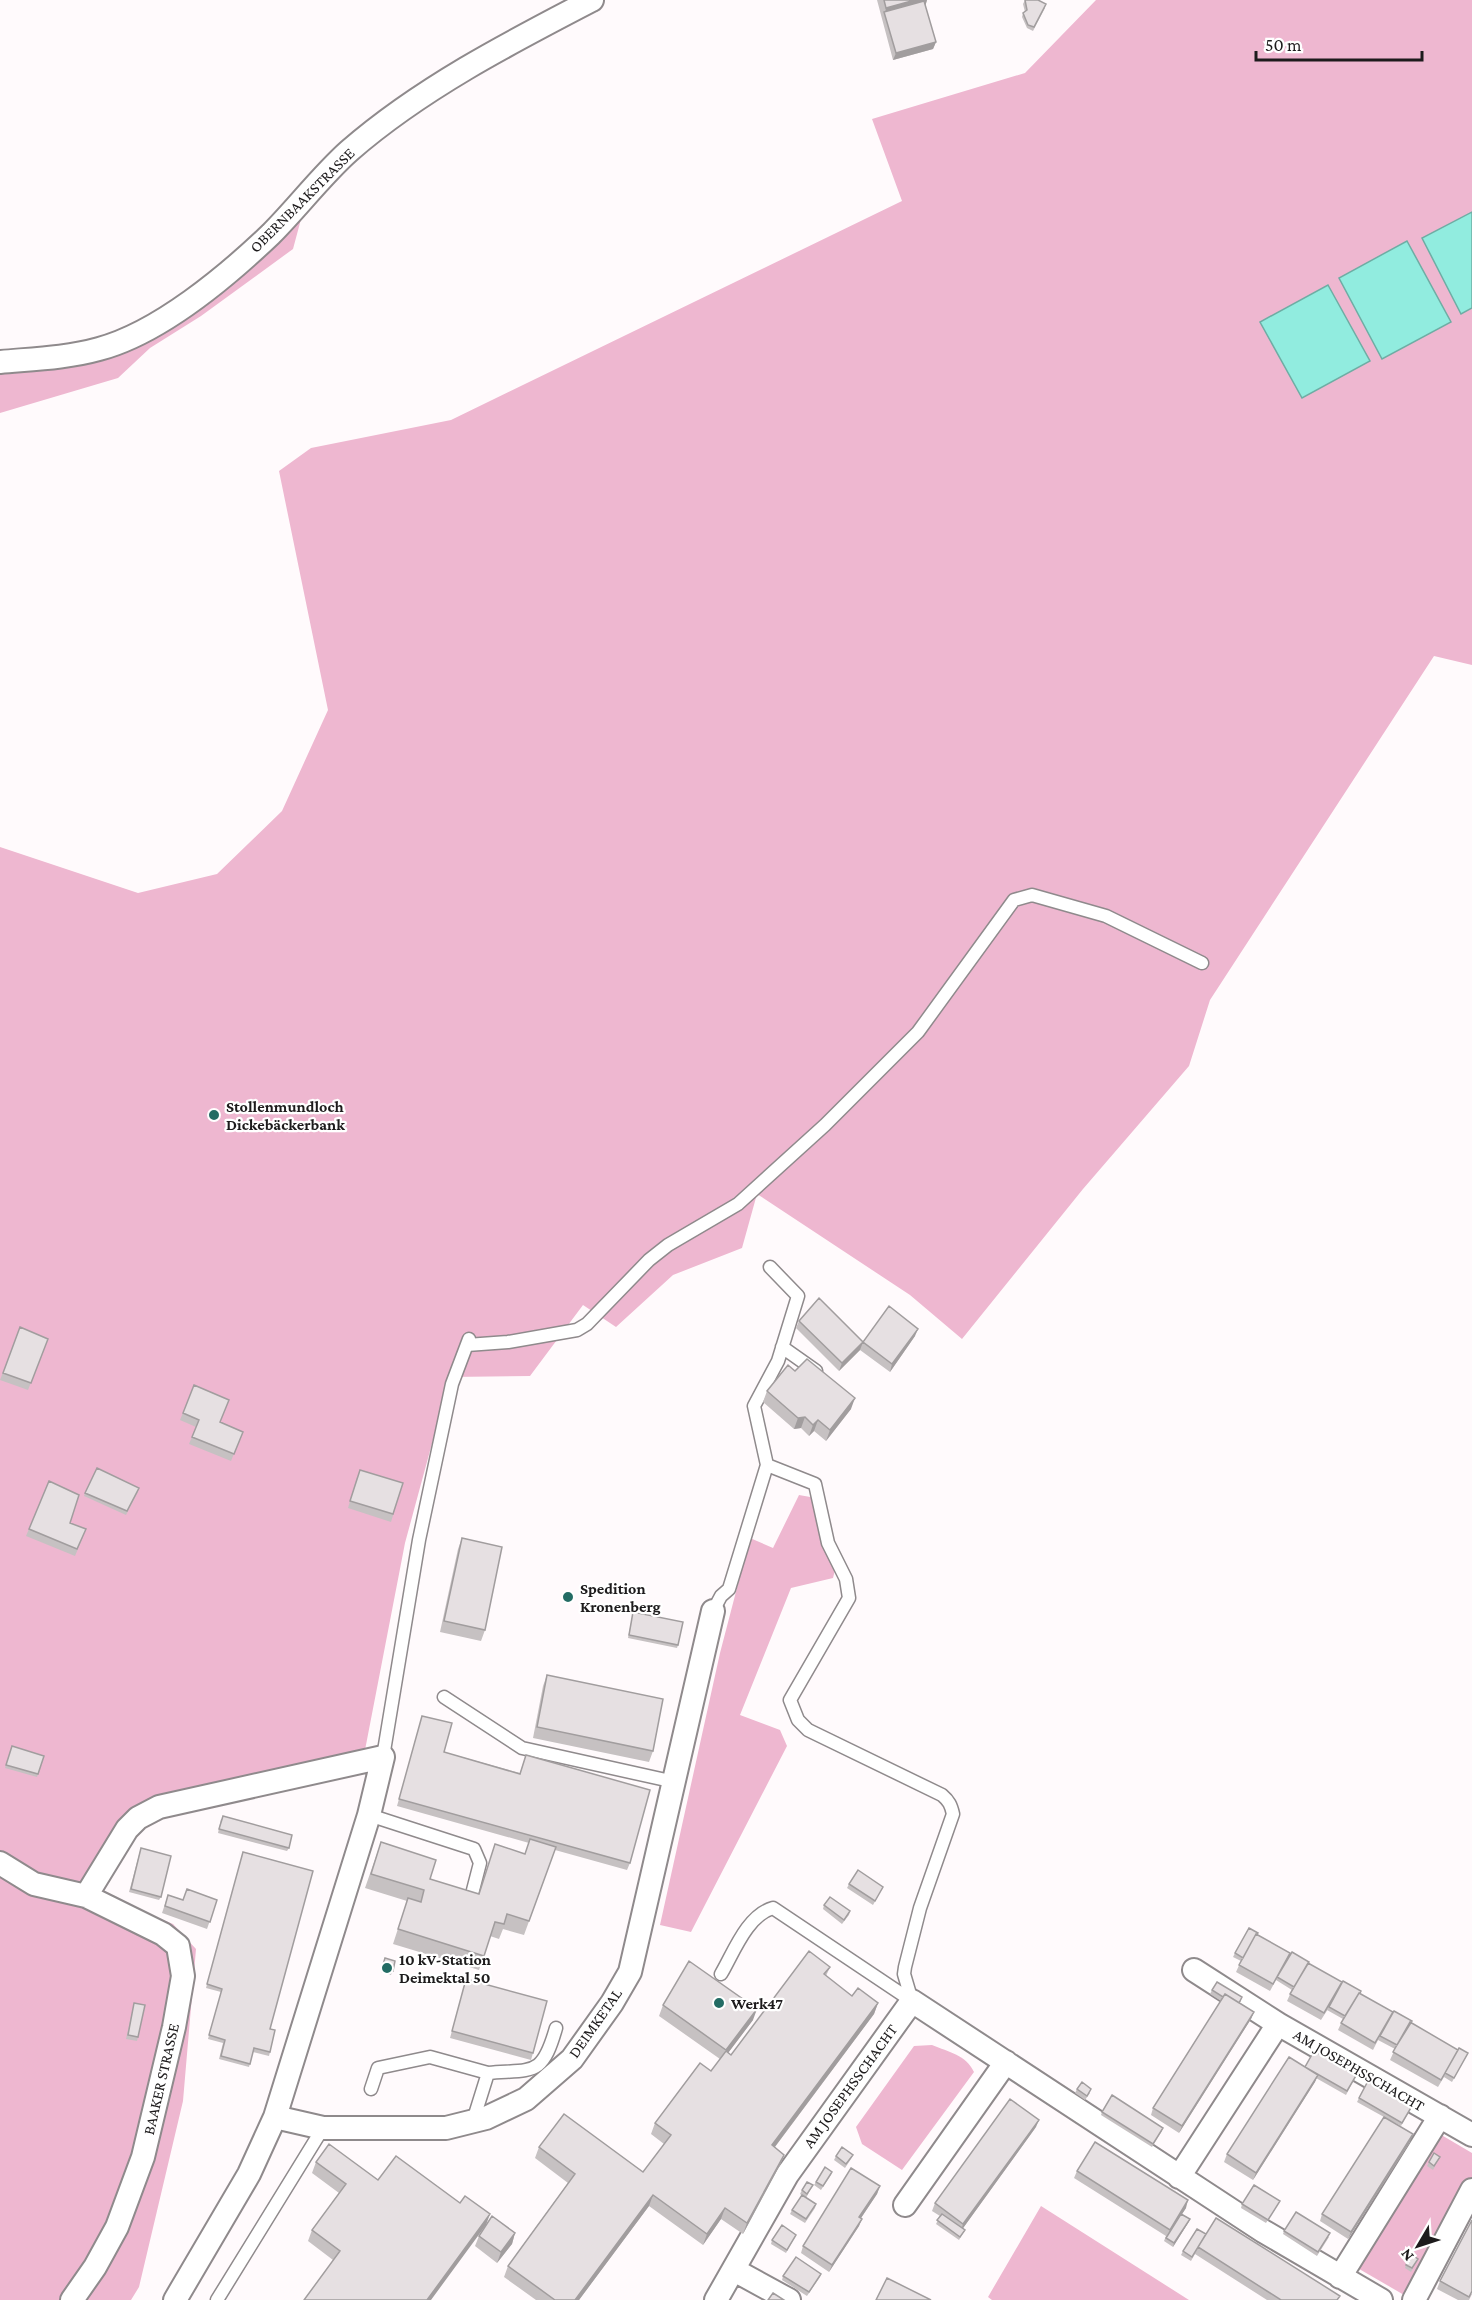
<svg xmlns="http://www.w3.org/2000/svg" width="1472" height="2300" font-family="'Crimson Pro',serif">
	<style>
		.green { fill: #eeb7d0 }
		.water { fill: #91ecdf; stroke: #6eada4; stroke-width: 1.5 }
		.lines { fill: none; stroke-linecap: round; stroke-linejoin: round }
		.lane-casing { stroke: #8f8a8c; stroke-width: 15 }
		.street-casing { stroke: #8f8a8c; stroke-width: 26 }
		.lane { stroke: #fff; stroke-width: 12 }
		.street { stroke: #fff; stroke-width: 22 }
		.wall { fill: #c6c1c2 }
		.shaded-wall { fill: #a19d9e }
		.building { fill: #e6e0e2; stroke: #a19d9e; stroke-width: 1.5 }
		.poi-dot { fill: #236c64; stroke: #fff; stroke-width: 2 }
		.labels { text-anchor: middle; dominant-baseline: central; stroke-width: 4.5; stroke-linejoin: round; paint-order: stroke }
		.street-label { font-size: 16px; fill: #1d1b1c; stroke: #fff }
		.poi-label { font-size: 16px; font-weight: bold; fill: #1d1b1c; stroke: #fff; text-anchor: start }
	</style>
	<rect width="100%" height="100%" fill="#fffafc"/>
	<path class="green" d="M1096,0H1472V665L1434,656L1210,1000L1189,1066L1083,1189L962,1339L910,1295L757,1194L742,1248L673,1275L616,1327L583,1305L530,1376L450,1377L405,1543L365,1750L149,1799L85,1875L117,1901L173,1924L196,1949L183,2101L139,2287L131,2300H0V847L138,893L217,874L282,811L328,710L279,471L311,448L451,420L902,201L872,119L1025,73Z
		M304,208L293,249L201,316L150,348L118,378L0,413V369L101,357Z
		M799,1495L816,1498L835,1570L833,1578L791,1588L740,1715L780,1730L787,1746L691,1932L660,1925L720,1653L750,1538L773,1548Z
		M932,2045C949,2052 966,2055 974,2072L902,2170L862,2144L856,2127L914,2046Z
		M1438,2133L1472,2153V2183L1411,2299L1354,2266Z
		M1041,2206L1189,2300H992L988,2297Z"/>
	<path class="water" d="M1472,212V308L1461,314L1422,238Z
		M1407,241L1451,322L1382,359L1339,278Z
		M1328,285L1370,361L1302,398L1260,322Z"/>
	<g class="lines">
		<g class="lane-casing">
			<path id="lane" d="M467,1345L508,1342L577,1330L587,1324L649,1260L668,1245L738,1204L825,1125L918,1032L1014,900L1032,895L1106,916L1202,963
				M782,1347L816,1371
				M767,1465L815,1484L828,1543L846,1579L849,1598L790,1700L798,1720L808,1730L942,1795C949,1801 951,1805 953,1814L920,1908L905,1967L904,1974L912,2001
				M713,1611L721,1596L729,1589L767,1465L754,1406L778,1361L798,1296L770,1267
				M444,1697L522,1748L675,1782
				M383,1757L419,1540L452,1384L469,1339
				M369,1815L474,1849L480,1863L472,1894
				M721,1974C733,1954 747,1915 773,1908L912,2001
				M371,2089L378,2068L430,2057L488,2073
				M473,2121L488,2073C534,2069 542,2077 556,2028
				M217,2300L323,2128"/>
		</g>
		<g class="street-casing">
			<path id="street" d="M0,362C33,359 67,358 99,349C159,333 227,276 271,234C298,207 321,176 349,151C420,89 509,43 592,0
				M0,1863L34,1884L86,1896L163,1934L178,1946L183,1976L174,2027L143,2157L117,2227L95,2267L72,2300
				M86,1896L127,1829L138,1818L159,1807L383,1757L369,1815L275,2117L249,2174L175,2300
				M1194,1970L1278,2024L1472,2135
				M275,2117L323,2128H446L486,2118L526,2099L572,2059L612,2003L630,1972L713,1611
				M1179,2177L1278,2024
				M905,2205L1006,2062
				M734,2270L789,2300
				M1340,2277L1440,2116
				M716,2300L787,2175L912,2001L1263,2231L1381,2300
				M1414,2300L1472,2190"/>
		</g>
		<use href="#lane" class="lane"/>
		<use href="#street" class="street"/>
	</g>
	<path class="wall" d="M877,0H927L925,6L936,42L933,49L893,60Z
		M1025,0L1045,8L1033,31L1027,28L1022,17L1023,13L1025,12L1023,4Z
		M799,1321L863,1342L915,1336L890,1372L860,1350L839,1371L796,1328Z
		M20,1327L48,1339L28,1390L0,1380Z
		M795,1371L851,1409L826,1441L814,1431L809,1436L801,1428L794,1429L763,1402L767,1391Z
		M194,1385L221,1422L243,1432L231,1461L189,1444L196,1427L180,1420Z
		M357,1477L403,1483L391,1522L348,1508Z
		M49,1481L70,1523L83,1537L75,1556L26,1536Z
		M138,1492L126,1515L84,1496L85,1493Z
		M462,1538L485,1630L481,1641L440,1632L458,1549Z
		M633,1612L678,1645L677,1648L628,1638Z
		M547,1675L653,1751L649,1762L533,1738L543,1686Z
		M422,1716L444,1752L520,1773L526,1755L630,1863L627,1870L555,1850L524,1935L503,1929L499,1939L490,1936L479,1970L393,1944L407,1901L365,1888L381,1842L430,1879L479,1894L495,1844L525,1854L529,1843L397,1806Z
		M12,1746L44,1756L37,1777L5,1768Z
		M221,1819L289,1848L287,1851L218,1833Z
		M140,1851L161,1897L159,1900L129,1892Z
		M242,1855L270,2029V2052L269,2056L253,2052L249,2067L219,2059L223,2043L208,2039L221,1992L206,1988Z
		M849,1884L883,1887L873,1905L847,1888Z
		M168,1895L183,1900H217L207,1929L162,1913Z
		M824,1905L850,1911L849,1915L842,1924L823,1909Z
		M1258,1935L1458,2050L1468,2053L1452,2082L1444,2077L1438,2087L1390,2060L1395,2049L1378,2040L1373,2050L1338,2030L1343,2019L1327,2010L1328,2009L1321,2020L1287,2001L1292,1990L1276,1980L1270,1991L1236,1972L1241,1961L1233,1957L1235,1953Z
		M385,1958L395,1961L391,1975L381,1972Z
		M830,1967L826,1976L852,1996L878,2003L874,2014L775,2147L784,2155L780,2165L743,2234L721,2219L703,2245L649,2206L579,2300H536L504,2277L508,2266L568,2183L535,2158L539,2147L643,2172L664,2144L651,2134L655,2123L711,2071L720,2059L659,2016L663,2005L753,2020L728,2053L731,2055Z
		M466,1979L533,2053L531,2060L450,2038Z
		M1212,1990L1241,2001L1239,2003L1254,2012L1251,2019L1179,2133L1151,2115L1153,2108L1221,2001L1210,1994Z
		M134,2003L138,2037L137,2041L126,2039Z
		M1305,2067L1357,2074L1346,2095L1316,2078L1315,2082L1253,2180L1224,2162L1227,2154Z
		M1077,2089L1090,2093L1085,2100L1075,2093Z
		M1359,2098L1410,2110L1401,2126L1386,2118L1410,2142L1348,2239L1320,2221L1322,2214L1384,2117L1357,2102Z
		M1102,2112L1162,2131L1152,2147L1101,2115Z
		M1036,2127L963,2228L965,2230L959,2240L936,2224L940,2216L932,2211L935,2203Z
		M329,2144L431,2300L333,2260L308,2241L312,2230L339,2193L312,2173L316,2162Z
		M853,2155L851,2159L845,2168L834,2160L836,2156Z
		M1440,2157L1433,2170L1427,2166L1429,2162Z
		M1077,2171L1186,2208L1182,2214L1190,2219L1188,2223L1173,2247L1164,2241L1166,2236L1074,2178Z
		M832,2172L831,2175L821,2190L814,2185L816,2182Z
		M813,2185L806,2198L800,2194L802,2190Z
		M880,2186L877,2194L861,2218L859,2226L829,2272L801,2253L803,2246Z
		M1280,2201L1266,2223L1241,2208L1242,2204Z
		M816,2204L815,2208L805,2223L790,2214L792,2210Z
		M1284,2231L1329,2237L1317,2256L1283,2234Z
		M515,2233L512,2244L497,2263L475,2246L479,2236Z
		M1206,2234L1338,2300H1267L1195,2254L1191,2261L1181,2255L1183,2251Z
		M796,2235L786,2253L771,2244L772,2240Z
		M1416,2262L1411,2272L1405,2268L1406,2265Z
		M821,2274L820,2277L807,2296L782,2280L783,2276Z
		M1440,2281L1472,2294L1469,2300H1458L1437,2289Z"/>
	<path class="shaded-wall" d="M915,0H927L925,7L885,13L886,8Z
		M936,42L933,49L893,60L896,53Z
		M918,1329L915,1336L890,1372L892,1364Z
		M863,1342L860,1350L839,1371L842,1363Z
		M855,1398L851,1409L826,1441L830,1430Z
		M805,1417L801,1428L794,1429L798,1418Z
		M818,1420L814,1431L809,1436L813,1425Z
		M878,2003L874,2014L768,2156L772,2145Z
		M757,2009L753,2020L722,2061L726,2050Z
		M1254,2012L1251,2019L1179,2133L1182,2126Z
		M1318,2075L1315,2082L1253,2180L1256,2173Z
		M1039,2120L1036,2127L961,2231L963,2224Z
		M1413,2134L1410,2142L1348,2239L1351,2232Z
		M784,2155L780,2165L743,2234L747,2223Z
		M880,2186L877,2194L857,2224L859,2217Z
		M653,2195L649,2206L579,2300H575Z
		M1188,2200L1186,2208L1167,2237L1170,2230Z
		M725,2208L721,2219L703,2245L707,2234Z
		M490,2214L486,2225L431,2300H427Z
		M862,2219L859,2226L829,2272L832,2265Z
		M1190,2219L1188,2223L1173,2247L1174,2243Z
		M515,2233L512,2244L497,2263L501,2252Z"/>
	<path class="building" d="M884,0H915L886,8Z
		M1025,0H1038L1046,4L1034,27L1028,25L1023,13L1027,10Z
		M924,1L936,42L896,53L884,12Z
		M819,1298L863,1342L842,1363L799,1321Z
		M889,1306L918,1329L892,1364L863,1342Z
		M20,1327L48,1339L31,1383L3,1373Z
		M807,1359L855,1398L830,1430L818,1420L813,1425L805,1417L798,1418L767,1391L788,1365L795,1371Z
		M194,1385L229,1400L220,1422L243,1432L234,1454L192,1437L199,1420L183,1413Z
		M97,1468L139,1488L127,1511L85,1493Z
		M360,1470L403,1483L393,1514L350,1501Z
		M49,1481L79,1495L70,1523L86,1529L77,1549L29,1529Z
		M462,1538L502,1547L485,1630L444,1621Z
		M633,1612L683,1622L678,1645L629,1635Z
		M547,1675L663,1699L653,1751L537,1727Z
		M422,1716L452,1723L444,1752L520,1774L526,1755L650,1790L630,1863L399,1799Z
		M12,1746L44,1756L38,1774L6,1765Z
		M223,1816L292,1835L289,1848L219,1829Z
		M530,1839L556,1847L529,1921L507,1914L504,1924L495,1922L484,1956L398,1929L408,1898L421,1902L424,1890L371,1874L381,1842L436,1860L430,1879L479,1894L495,1844L525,1854Z
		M141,1848L171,1856L161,1897L131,1889Z
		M243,1852L313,1871L270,2029L275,2030L270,2052L254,2048L250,2064L221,2056L225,2040L209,2035L222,1989L207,1984Z
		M858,1870L883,1887L875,1901L849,1884Z
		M187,1889L217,1900L210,1922L165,1906L168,1895L183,1900Z
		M830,1897L850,1911L844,1920L824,1905Z
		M1249,1928L1258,1933L1257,1934H1256L1243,1958L1235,1953Z
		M1256,1934L1290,1953L1273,1984L1239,1965Z
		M809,1951L830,1967L824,1974L852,1996L858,1988L878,2003L772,2145L784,2155L747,2223L725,2208L707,2234L653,2195L575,2300H555L508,2266L575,2174L539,2147L564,2114L643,2172L671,2135L655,2123L700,2063L711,2071L726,2051L731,2055Z
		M1292,1952L1309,1962L1294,1987L1277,1977Z
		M385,1958L395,1961L393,1971L382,1968Z
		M689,1961L757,2009L726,2050L663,2005Z
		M1308,1963L1342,1982L1324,2013L1290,1994Z
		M466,1979L547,2001L533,2053L452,2031Z
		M1343,1981L1361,1991L1360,1993H1359L1345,2016L1329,2007Z
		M1217,1982L1242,1997L1239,2003L1225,1994L1223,1997L1212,1990Z
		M1359,1993L1393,2012L1375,2043L1341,2023Z
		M1225,1994L1254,2012L1182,2126L1153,2108Z
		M134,2003L145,2005L138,2037L128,2035Z
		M1394,2011L1412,2021L1397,2045L1380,2036Z
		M1410,2022L1458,2050L1441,2080L1393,2052Z
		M1459,2048L1468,2053L1454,2078L1445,2073Z
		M1314,2051L1357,2074L1347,2091L1305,2067Z
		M1289,2057L1318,2075L1256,2173L1227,2154Z
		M1368,2081L1412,2106L1402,2123L1359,2098Z
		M1082,2082L1091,2089L1087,2096L1077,2089Z
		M1112,2095L1163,2128L1153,2144L1102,2112Z
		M1010,2099L1039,2120L963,2224L935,2203Z
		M1384,2117L1413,2134L1351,2232L1322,2214Z
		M1095,2142L1188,2200L1170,2230L1077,2171Z
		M329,2144L378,2180L396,2156L460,2203L465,2196L490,2214L427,2300H304L340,2251L312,2230L346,2184L316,2162Z
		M842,2147L853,2155L846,2164L836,2156Z
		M1434,2153L1440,2157L1434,2166L1429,2162Z
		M825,2167L832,2172L823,2186L816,2182Z
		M851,2168L880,2186L859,2217L862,2219L832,2265L803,2246Z
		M807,2182L813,2185L807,2194L802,2190Z
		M1254,2185L1280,2201L1268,2220L1242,2204Z
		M802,2195L816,2204L806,2219L792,2210Z
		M1296,2212L1330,2233L1318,2252L1284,2231Z
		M942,2214L965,2230L960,2237L937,2220Z
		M1181,2214L1190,2219L1174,2243L1166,2238Z
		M492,2216L515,2233L501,2252L479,2236Z
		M1216,2218L1340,2296L1337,2300H1281L1198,2247Z
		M1472,2220V2291L1469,2297L1440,2281Z
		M782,2225L796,2235L787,2250L772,2240Z
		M1197,2229L1206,2234L1192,2257L1183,2251Z
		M1412,2255L1418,2259L1412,2268L1406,2265Z
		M796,2257L821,2274L809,2292L783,2276Z
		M887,2278L931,2300H876Z
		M773,2293L784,2300H768Z"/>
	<g class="poi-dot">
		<circle cx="214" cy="1115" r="6"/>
		<circle cx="568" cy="1597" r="6"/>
		<circle cx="387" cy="1968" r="6"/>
		<circle cx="719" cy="2003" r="6"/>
	</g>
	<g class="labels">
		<g class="street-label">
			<text transform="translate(302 200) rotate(-45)">OBERNBAAKSTRASSE</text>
			<text transform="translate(595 2023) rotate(-55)">DEIMKETAL</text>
			<text transform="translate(1359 2070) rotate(30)">AM JOSEPHSSCHACHT</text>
			<text transform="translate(161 2079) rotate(-77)">BAAKER STRASSE</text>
			<text transform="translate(850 2086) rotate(-54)">AM JOSEPHSSCHACHT</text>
		</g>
		<g class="poi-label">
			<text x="226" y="1106">Stollenmundloch<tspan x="226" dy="18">Dickebäckerbank</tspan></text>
			<text x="580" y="1588">Spedition<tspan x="580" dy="18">Kronenberg</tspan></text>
			<text x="399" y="1959">10 kV-Station<tspan x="399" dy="18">Deimektal 50</tspan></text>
			<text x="731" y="2003">Werk47</text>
		</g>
	</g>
	<g transform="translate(1418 2246) rotate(231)" stroke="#ffffff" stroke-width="4.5" paint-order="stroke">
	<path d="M0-4.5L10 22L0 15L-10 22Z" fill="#1d1b1c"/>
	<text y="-9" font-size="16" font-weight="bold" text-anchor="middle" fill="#1d1b1c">N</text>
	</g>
	<path d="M1256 51v9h166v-9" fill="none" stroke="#1d1b1c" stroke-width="3"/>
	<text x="1265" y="51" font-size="18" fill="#1d1b1c" stroke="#ffffff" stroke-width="4.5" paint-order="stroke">50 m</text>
</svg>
